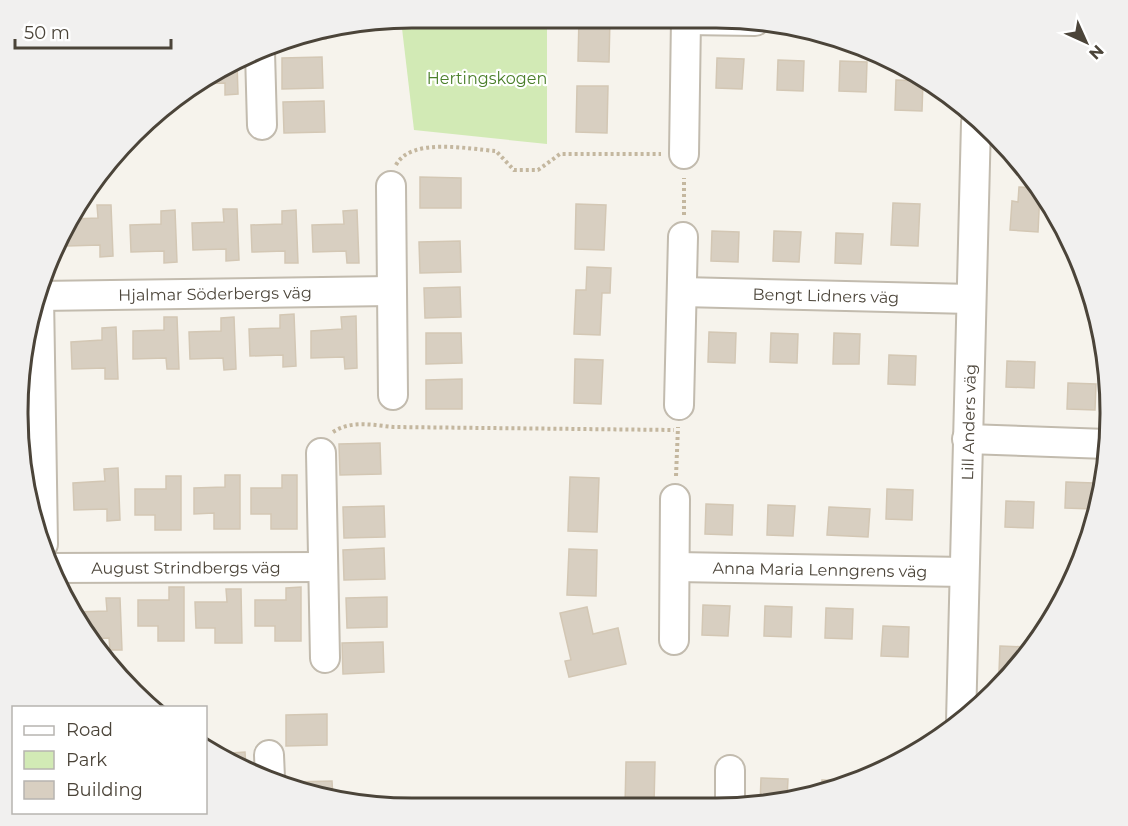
<svg xmlns="http://www.w3.org/2000/svg" width="1128" height="826" font-family="Montserrat,sans-serif">
	<style>
		.green { fill: #d2eab5 }
		.building { fill: #d8cfc1; stroke: #d3c7b4; stroke-width: 1.5 }
		.lines { fill: none; stroke-linecap: round; stroke-linejoin: round }
		.minor-casing { stroke: #c2bbae; stroke-width: 32 }
		.path { stroke: #c4b79f; stroke-width: 4; stroke-dasharray: 3 3; stroke-linecap: butt }
		.minor { stroke: #fff; stroke-width: 28 }
		.labels { text-anchor: middle; dominant-baseline: central; stroke-width: 4.5; stroke-linejoin: round; paint-order: stroke }
		.park-label { font-size: 16px; fill: #4a7f2a; stroke: #fff }
		.street-label { font-size: 16px; fill: #4b4439; stroke: #fff }
		.rim { fill: none; stroke: #4b4439; stroke-width: 3 }
	</style>
	<rect width="100%" height="100%" fill="#f6f3ec"/>
	<path class="green" d="M413,18H547V144L414,130L401,20Z"/>
	<path class="building" d="M579,18H610L609,62L578,61Z
		M325,30L326,39L290,40L310,32Z
		M322,57L323,88L282,89V58Z
		M717,58L744,59L742,89L716,88Z
		M778,60L804,61L803,91L777,90Z
		M840,61L867,62L866,92L839,91Z
		M237,62L238,94L225,95V83L199,84L215,71Z
		M896,80L923,81L922,111L895,110Z
		M577,86H608L607,133L576,132Z
		M324,101L325,132L284,133L283,102Z
		M420,177L461,178V208H420Z
		M1019,187L1038,188L1040,191L1038,232L1010,230L1012,201L1018,202Z
		M893,203L920,204L918,246L891,245Z
		M576,204L606,205L604,250L575,249Z
		M97,205H111L113,256L100,257V245L67,246L66,227L72,219L98,218Z
		M223,209H237L239,260L226,261V249L193,250L192,223L224,222Z
		M175,210L177,262L164,263V251L131,252L130,225L161,224V211Z
		M296,210L298,263H285V251L252,252L251,225L282,224V211Z
		M357,210L359,263H347L346,251L313,252L312,225L344,224L343,211Z
		M712,231L739,232L738,262L711,261Z
		M774,231L801,232L799,262L773,261Z
		M836,233L863,234L861,264L835,263Z
		M460,241L461,272L420,273L419,242Z
		M587,267L611,268L610,293H602L600,335L574,334L576,290H586Z
		M460,287L461,317L425,318L424,288Z
		M294,314L296,366L283,367V355L250,356L249,329L280,328V315Z
		M356,316L357,368L345,369L344,357L311,358V331L342,329L341,317Z
		M164,317H177L179,369H167L166,358L133,359V331L164,330Z
		M234,317L236,369L224,370L223,358L190,359L189,332L221,331V318Z
		M116,327L118,379H105V368L72,369L71,342L102,340V328Z
		M709,332L736,333L735,363L708,362Z
		M426,333H461L462,363L426,364Z
		M771,333L798,334L797,363L770,362Z
		M834,333L860,334L859,364H833Z
		M889,355L916,356L915,385L888,384Z
		M575,359L603,360L601,404L574,403Z
		M1007,361L1035,362L1034,388L1006,387Z
		M462,379V409H426V380Z
		M1068,383L1096,384L1095,410L1067,409Z
		M380,443L381,474L340,475L339,444Z
		M118,468L120,520L107,521V509L74,510L73,483L105,481L104,469Z
		M225,475H240V529H214V513L194,514V488L225,487Z
		M282,475H297V529H271V514H251V488H282Z
		M166,476H181V530H155V515H135V489H166Z
		M570,477L599,478L597,532L568,531Z
		M1066,482L1094,483L1093,509L1065,508Z
		M887,489L913,490L912,520L886,519Z
		M1006,501L1034,502L1033,528L1005,527Z
		M706,504L733,505L732,535L705,534Z
		M768,505L795,506L793,536L767,535Z
		M384,506L385,537L344,538L343,507Z
		M829,507L870,509L868,537L827,535Z
		M384,548L385,579L344,580L343,550Z
		M569,549L597,550L596,596L567,595Z
		M169,587H184V641H158V626H138V600H169Z
		M301,587V641H275V626H255V600H286V588Z
		M226,589H241L242,643H215V628H196L195,602H227Z
		M387,597V627L347,628L346,598Z
		M106,598H120L122,650H110L109,638L91,639L76,612L107,611Z
		M703,605L730,606L728,636L702,635Z
		M765,606L792,607L791,637L764,636Z
		M587,607L593,634L618,628L626,664L569,677L565,661L571,660L560,613Z
		M826,608L853,609L852,639L825,638Z
		M883,626L909,627L908,657L881,656Z
		M383,642L384,672L343,674L342,643Z
		M1000,646L1028,647L1013,673L999,672Z
		M327,714V745L286,746V715Z
		M245,752L246,768L231,762V753Z
		M626,762H655L654,805L625,806Z
		M761,778L788,779L787,799L760,805Z
		M822,780L849,781V783L822,790Z
		M332,781L333,798L310,794L292,787V782Z"/>
	<g class="lines">
		<g class="minor-casing">
			<g id="minor">
				<path d="M686,20L755,21"/>
				<path d="M260,52L262,125"/>
				<path d="M684,154L686,19"/>
				<path d="M391,186L393,395"/>
				<path id="s1" d="M682,292L971,299"/>
				<path id="s2" d="M39,296L390,291"/>
				<path d="M39,296L43,544"/>
				<path d="M679,405L683,237"/>
				<path d="M967,439L1107,444"/>
				<path d="M321,453L325,658"/>
				<path id="s3" d="M676,567L964,572"/>
				<path id="s4" d="M50,568L323,567"/>
				<path d="M674,640L675,499"/>
				<path id="s5" d="M961,722L976,123"/>
				<path d="M269,755L270,778"/>
				<path d="M730,770V805"/>
			</g>
		</g>
		<path class="path" d="M396,165C411,137 468,149 496,151L514,170H538L560,154H661
			M684,215V178
			M333,432C351,420 373,425 393,427L674,430
			M676,476L678,427"/>
		<use href="#minor" class="minor"/>
	</g>
	<g class="labels">
		<g class="park-label">
			<text x="487" y="78">Hertingskogen</text>
		</g>
		<g class="street-label">
			<text stroke="none"><textPath href="#s2" startOffset="176">Hjalmar Söderbergs väg</textPath></text>
			<text stroke="none"><textPath href="#s1" startOffset="144">Bengt Lidners väg</textPath></text>
			<text stroke="none"><textPath href="#s5" startOffset="300">Lill Anders väg</textPath></text>
			<text stroke="none"><textPath href="#s4" startOffset="136">August Strindbergs väg</textPath></text>
			<text stroke="none"><textPath href="#s3" startOffset="144">Anna Maria Lenngrens väg</textPath></text>
		</g>
	</g>
	<path d="M0 0H1128V826H0ZM412 28H716A384 384 0 0 1 1100 412V414A384 384 0 0 1 716 798H412A384 384 0 0 1 28 414V412A384 384 0 0 1 412 28Z" fill="#f1f0ef" fill-rule="evenodd"/>
	<path class="rim" d="M412 28H716A384 384 0 0 1 1100 412V414A384 384 0 0 1 716 798H412A384 384 0 0 1 28 414V412A384 384 0 0 1 412 28Z"/>
	<rect x="12" y="706" width="195" height="108" fill="#ffffff" stroke="#b7b4b0" stroke-width="1.5"/>
	<rect x="24" y="726" width="30" height="9" fill="#ffffff" stroke="#b7b4b0" stroke-width="1.5"/>
	<text x="66" y="736" font-size="18" fill="#4b4439">Road</text>
	<rect x="24" y="751" width="30" height="18" fill="#d2eab5" stroke="#b7b4b0" stroke-width="1.5"/>
	<text x="66" y="766" font-size="18" fill="#4b4439">Park</text>
	<rect x="24" y="781" width="30" height="18" fill="#d8cfc1" stroke="#b7b4b0" stroke-width="1.5"/>
	<text x="66" y="796" font-size="18" fill="#4b4439">Building</text>
	<g transform="translate(1086 42) rotate(135)" stroke="#ffffff" stroke-width="4.5" paint-order="stroke">
	<path d="M0-4.5L10 22L0 15L-10 22Z" fill="#4b4439"/>
	<text y="-9" font-size="16" font-weight="bold" text-anchor="middle" fill="#4b4439">N</text>
	</g>
	<path d="M15 39v9h156v-9" fill="none" stroke="#4b4439" stroke-width="3"/>
	<text x="24" y="39" font-size="18" fill="#4b4439" stroke="#ffffff" stroke-width="4.5" paint-order="stroke">50 m</text>
</svg>
